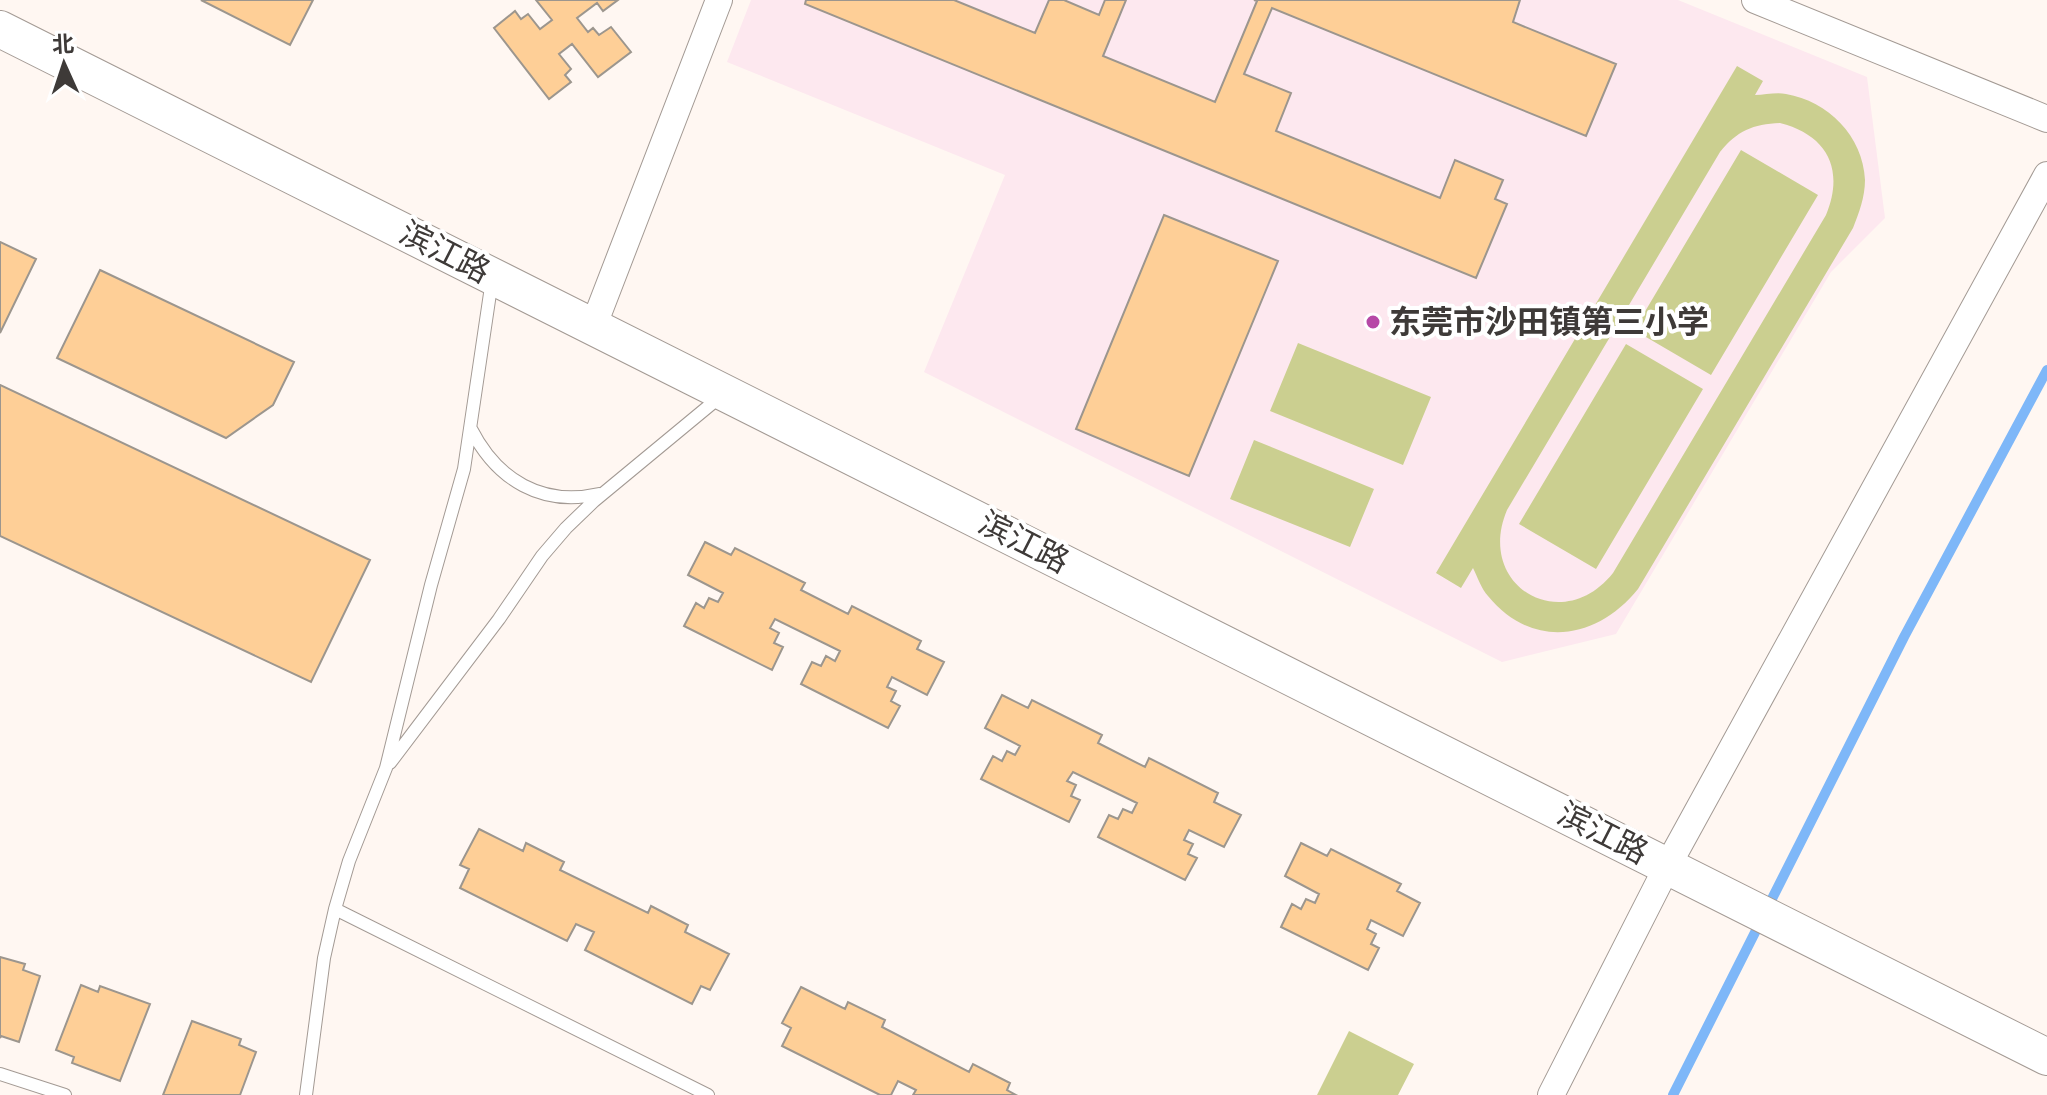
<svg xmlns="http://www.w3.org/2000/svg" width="2047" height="1095" font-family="Jost,'Noto Sans SC',sans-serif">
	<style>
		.education { fill: #fde8ef }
		.green { fill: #cbcf90; fill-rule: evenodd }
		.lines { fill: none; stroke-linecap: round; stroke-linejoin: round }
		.stream { stroke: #7eb7f8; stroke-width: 10 }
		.building { fill: #fecf97; stroke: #9c968e; stroke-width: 2 }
		.lane-casing { stroke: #a39a94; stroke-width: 14 }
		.street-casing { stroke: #a39a94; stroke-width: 28 }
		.secondary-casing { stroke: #a39a94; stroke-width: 38 }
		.lane { stroke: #fff; stroke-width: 12 }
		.street { stroke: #fff; stroke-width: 26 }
		.secondary { stroke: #fff; stroke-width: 36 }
		.poi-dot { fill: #b648a6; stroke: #fff; stroke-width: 3 }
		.labels { text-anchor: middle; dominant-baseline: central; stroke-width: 8; stroke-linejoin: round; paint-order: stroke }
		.street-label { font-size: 32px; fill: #3e3a38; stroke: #fff }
		.poi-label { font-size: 32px; font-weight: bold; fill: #3e3a38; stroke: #fff; text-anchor: start }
	</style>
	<rect width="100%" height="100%" fill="#fff7f2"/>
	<path class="education" d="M751,0H1678L1867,77L1885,218L1831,272L1616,634L1502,662L924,372L1005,175L727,62Z"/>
	<path class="green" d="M1737,66L1763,81L1755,95C1765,95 1776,92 1786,94C1828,101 1863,136 1865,180C1865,197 1859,213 1853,228L1638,589C1597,640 1532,650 1488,596C1481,588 1478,578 1473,568L1461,588L1436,573ZM1780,123C1827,135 1845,169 1826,215L1613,573C1562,637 1475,586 1507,510L1720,152C1737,131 1753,124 1780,123Z
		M1741,150L1818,195L1711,375L1634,330Z
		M1298,343L1431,397L1403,465L1270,411Z
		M1626,344L1703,389L1596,569L1519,524Z
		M1254,440L1374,489L1350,547L1230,499Z
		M1349,1031L1414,1064L1398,1095H1317Z"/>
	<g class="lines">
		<path class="stream" d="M1673,1095L1904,637L2047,370"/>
	</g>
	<path class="building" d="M201,0H313L290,45Z
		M536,0H618L603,11L597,3L577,18L588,32L593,28L599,35L611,27L631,52L598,77L572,44L559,54L571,69L565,75L571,82L549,99L494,28L515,11L521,19L528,14L540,29L552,20Z
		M806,0H954L1035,33L1049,0H1064L1099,15L1105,0H1126L1103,56L1215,102L1257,1L1254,0H1520L1513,22L1616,64L1586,136L1272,8L1244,74L1291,93L1276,131L1440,198L1455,160L1503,180L1495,199L1507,204L1476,278L805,4Z
		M1164,215L1278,261L1189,476L1076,429Z
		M0,242L36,259L0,333Z
		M100,270L294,362L273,405L226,438L57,358Z
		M0,385L370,560L311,682L0,536Z
		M705,542L731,555L735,548L805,583L801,590L848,614L852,606L921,641L917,649L944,662L927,695L892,677L887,687L896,691L891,701L900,706L888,728L801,684L812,662L821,666L826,656L835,661L840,651L775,619L770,628L779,633L774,643L783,647L772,670L684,626L696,603L704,608L709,598L718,602L723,593L688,575Z
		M1002,695L1028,708L1032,700L1102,735L1098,743L1145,767L1149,758L1218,793L1214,802L1241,815L1224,847L1189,830L1184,840L1193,844L1188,854L1197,858L1185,880L1098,837L1109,815L1118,819L1123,809L1132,813L1137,803L1073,772L1067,781L1076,785L1071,796L1080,800L1069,822L981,779L993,756L1002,761L1007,751L1015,755L1020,746L985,728Z
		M479,829L523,851L526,843L564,862L560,870L648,913L651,906L688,925L685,932L729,954L710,990L701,986L692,1004L585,950L594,932L576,924L567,941L460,888L469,869L460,865Z
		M1301,843L1327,856L1331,849L1401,884L1397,891L1420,903L1403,936L1371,920L1367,929L1376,934L1371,944L1379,948L1368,970L1281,927L1292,904L1301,909L1306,899L1315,903L1319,894L1285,876Z
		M0,957L25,964L23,970L40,976L19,1042L1,1036L0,1038Z
		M81,985L98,992L100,986L150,1004L120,1081L72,1063L74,1057L56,1050Z
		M801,987L845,1009L848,1002L885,1020L882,1027L969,1072L973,1064L1010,1083L1007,1090L1016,1095H913L916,1090L898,1081L891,1095H880L782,1046L791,1028L782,1023Z
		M192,1021L241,1039L239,1045L256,1052L240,1095H163Z"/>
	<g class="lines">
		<g class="lane-casing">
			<path id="lane" d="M471,429C497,480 542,507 599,494
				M390,763L499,619L542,556L566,528L594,501L721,396
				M335,909L708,1095
				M0,1074L65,1095
				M306,1095L324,958L335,909L349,861L386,768L431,585L464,469L492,280"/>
		</g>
		<g class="street-casing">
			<path id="street" d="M1755,0L2047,119
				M593,327L719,0
				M1551,1095L1668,865L2047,175"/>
		</g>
		<g class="secondary-casing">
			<path id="secondary" d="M0,29L2047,1057"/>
		</g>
		<use href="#lane" class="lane"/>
		<use href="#street" class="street"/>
		<use href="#secondary" class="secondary"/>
	</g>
	<circle class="poi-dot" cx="1373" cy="322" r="8"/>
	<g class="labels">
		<g class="street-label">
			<text transform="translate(445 252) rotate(27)">滨江路</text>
			<text transform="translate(1024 542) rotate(27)">滨江路</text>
			<text transform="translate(1603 833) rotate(27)">滨江路</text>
		</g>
		<g class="poi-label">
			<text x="1389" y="322">东莞市沙田镇第三小学</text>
		</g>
	</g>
	<g transform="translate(64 64) rotate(357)" stroke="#ffffff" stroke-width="6" paint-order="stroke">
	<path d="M0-6L14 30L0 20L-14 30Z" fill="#3e3a38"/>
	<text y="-12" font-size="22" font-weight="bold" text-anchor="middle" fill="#3e3a38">北</text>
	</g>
</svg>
